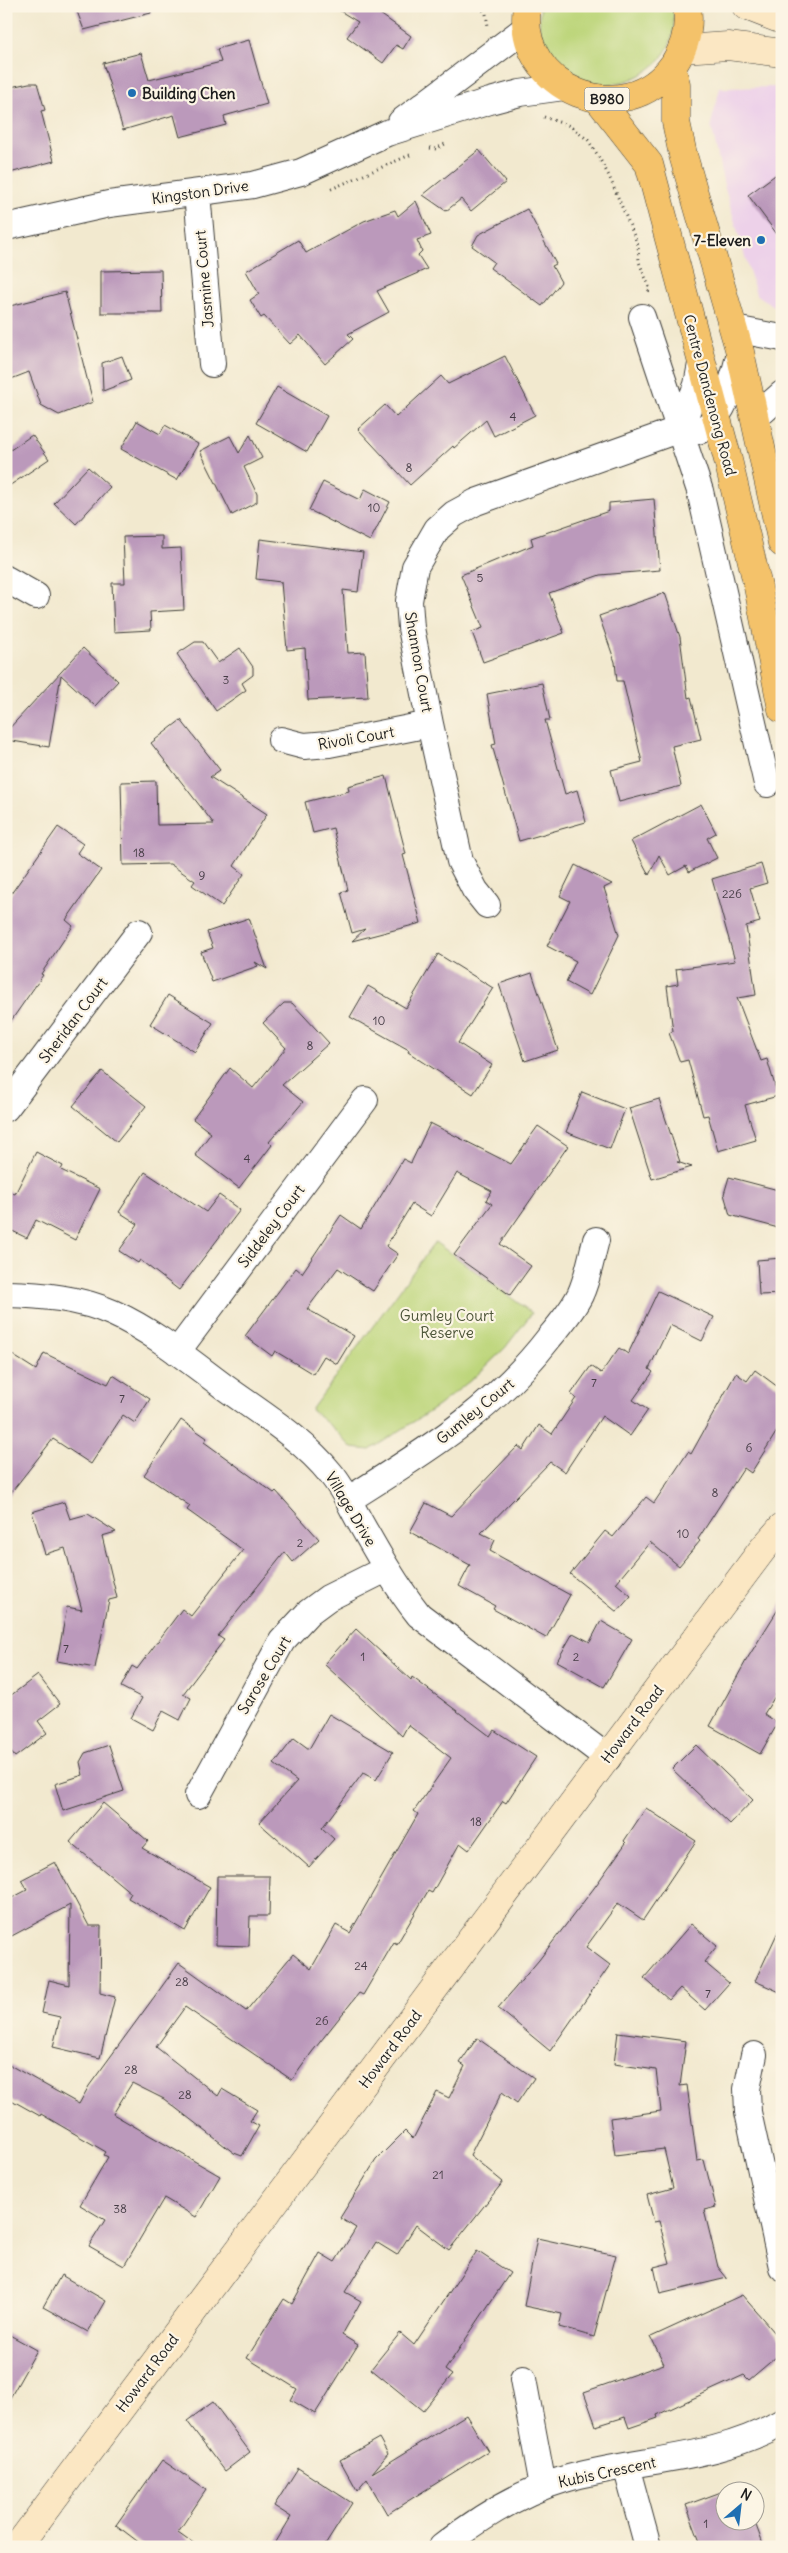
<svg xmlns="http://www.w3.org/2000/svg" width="788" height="2553" font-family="Delius,sans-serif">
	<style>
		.built { fill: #edd1e9 }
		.green { fill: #bdd67b; stroke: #6c794c }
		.building { fill: #b9b }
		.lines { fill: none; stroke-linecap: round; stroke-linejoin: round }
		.minor-casing { stroke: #3c3b37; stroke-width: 28 }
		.secondary-casing { stroke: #3c3b37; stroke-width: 29 }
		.primary-casing { stroke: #3c3b37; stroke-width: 29 }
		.path { stroke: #3c3b37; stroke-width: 3; stroke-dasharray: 1 4; stroke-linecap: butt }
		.minor { stroke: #fff; stroke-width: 26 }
		.secondary { stroke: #fbe7c3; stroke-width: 28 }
		.primary { stroke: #f4c26a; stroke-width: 28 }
		.poi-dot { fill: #1f6fb2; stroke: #fcf5e5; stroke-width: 2 }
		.labels { text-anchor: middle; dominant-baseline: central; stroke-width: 4.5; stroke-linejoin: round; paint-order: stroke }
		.number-label { font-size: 12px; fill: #443b44 }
		.shield { fill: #fcf5e5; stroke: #5f5d58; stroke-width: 1 }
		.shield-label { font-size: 14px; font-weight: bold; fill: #1c1c1c }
		.poi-label { font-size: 15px; font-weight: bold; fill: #1c1c1c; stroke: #fcf5e5; text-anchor: start }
		.street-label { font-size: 15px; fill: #1c1c1c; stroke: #fcf5e5 }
		.park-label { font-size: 15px; fill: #4c5438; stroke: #fcf5e5 }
	</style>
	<rect width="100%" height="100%" fill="#fcf5e5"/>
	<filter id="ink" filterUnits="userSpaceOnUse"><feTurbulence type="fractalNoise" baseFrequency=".02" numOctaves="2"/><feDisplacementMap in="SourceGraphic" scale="10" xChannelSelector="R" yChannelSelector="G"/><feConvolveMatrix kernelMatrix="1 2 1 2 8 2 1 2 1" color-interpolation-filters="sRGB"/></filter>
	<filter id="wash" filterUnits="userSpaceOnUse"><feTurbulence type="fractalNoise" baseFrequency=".0096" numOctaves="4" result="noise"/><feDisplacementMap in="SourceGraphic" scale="20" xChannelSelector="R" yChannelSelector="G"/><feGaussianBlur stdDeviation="1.12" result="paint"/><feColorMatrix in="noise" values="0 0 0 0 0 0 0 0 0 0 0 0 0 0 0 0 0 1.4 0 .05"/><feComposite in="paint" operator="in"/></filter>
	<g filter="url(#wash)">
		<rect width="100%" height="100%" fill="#f2e9cf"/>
		<path class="built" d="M782,87V308H777L756,294L724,185L711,124L720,88Z"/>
		<path class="green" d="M540,6H672C691,84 568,118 542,41C538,31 540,17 540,6Z
			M435,1242L532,1313L505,1348L476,1376L438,1406L370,1450L352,1448L333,1428L311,1410Z"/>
		<g id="blocks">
			<path class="building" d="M75,6H150L151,13L84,30Z
				M332,6H369L411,36L403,49L396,45L383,63L347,37L358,22Z
				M249,40L267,104L224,116L226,125L180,137L174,115L123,130L103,63L141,53L149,80L221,62L217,49Z
				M29,83H37L45,110L41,111L54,161L6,174V88Z
				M479,150L506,182L471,211L461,199L446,211L423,195Z
				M782,170V241L748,195Z
				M416,201L431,235L417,240L422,251L418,255L427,269L377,291L389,312L348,334L353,339L325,364L300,335L290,344L264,316L261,318L250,300L259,294L246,271L298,240L306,253L364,221L395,210L398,216Z
				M527,209L556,264L552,266L561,282L542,306L490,268L494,262L472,246L478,235Z
				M161,270L162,313H101V271Z
				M65,292L93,402L59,415L41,405L29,372L6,381V307Z
				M122,356L131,380L103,391L102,363Z
				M505,356L535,415L494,436L486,420L454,448L453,446L410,485L358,429L385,405L396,417L441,376L448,384Z
				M277,387L327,416L307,452L256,423Z
				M137,421L160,434L165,425L198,444L177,480L121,449Z
				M32,435L49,459L6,488V453Z
				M250,435L262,458L244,467L257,494V502L232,515L200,451L230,436L239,453Z
				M88,467L110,487L76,524L54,503Z
				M323,482L360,500L365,489L390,502L370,541L309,510Z
				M654,499L660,570L600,575L549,593L564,633L483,662L472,632L483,628L461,575L533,545L531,538L609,511V503Z
				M162,536V549L181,548L184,610L150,612L151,630L114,632L112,583H125L123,537Z
				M260,539L363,552L358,592L343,590L348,653L365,652L368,697L308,700L305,648L287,650L281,582L256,579Z
				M665,593L680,637L688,698L691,697L701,739L672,746L681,786L619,802L611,770L642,762L623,681H617L615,662L599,616Z
				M195,642H203L218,663L240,648L253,667V675L242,683L246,690L216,711L177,654Z
				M83,648L118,681L95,706L61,675L49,747L6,740V732Z
				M542,683L550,720H545L565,794L577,790L586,822L519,841L492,745L496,744L487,694Z
				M181,720L220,770L210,777L267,814L234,866L244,874L222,906L192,885L195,881L170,864L123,865L121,782L156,781L157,825L214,824L151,743Z
				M386,776L406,854L403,855L421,923L352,941L365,929L352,933L341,892L348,890L333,828L313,833L305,802L349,791L348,786Z
				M701,804L716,833L707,838L717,858L689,872L686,866L670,875L659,855L649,875L631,841Z
				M58,827L83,844L77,853L101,870L66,920L73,926L41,974L43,975L6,1028V901Z
				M761,864L767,883L750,888L760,922L746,926L756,995L737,998L761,1061L767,1059L778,1096L745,1105L756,1140L718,1151L708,1115L703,1116L688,1060L680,1062L669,1033L673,1031L667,986L678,984L676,969L735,961L712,879Z
				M575,865L612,884L604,888L619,935L590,995L566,982L576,961L547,946L570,901L560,896Z
				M249,918L267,969L255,962L258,966L212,982L201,952L213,948L207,932Z
				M438,954L493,988L458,1043L492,1065L473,1094L408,1052L409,1050L350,1017L368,986L406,1008Z
				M532,973L558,1050L525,1061L499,984Z
				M168,995L213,1023L195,1052L150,1024Z
				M284,1003H292L329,1043L282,1085L303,1102L269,1142L272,1145L239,1188L195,1155L211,1133L193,1119L230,1068L253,1088L286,1048L263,1023Z
				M102,1071L146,1106L117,1142L73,1106Z
				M582,1092L625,1109L610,1149L566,1132Z
				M659,1099L680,1162H677L692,1167L652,1179L629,1108Z
				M430,1123L511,1164L538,1126L568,1146L500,1244L531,1266L510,1295L454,1255L492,1204L486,1200L492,1191L457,1173L431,1216L412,1204L386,1246L398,1254L373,1291L338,1268L307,1309L354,1336L337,1364L324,1356L313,1374L275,1351L272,1356L245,1336L296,1268L302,1273L341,1215L361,1229L403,1159L411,1163Z
				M36,1152L63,1166L61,1170L100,1189L75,1240L36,1220L27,1238L6,1228V1190L15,1194Z
				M145,1172L206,1212L219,1195L240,1210L179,1290L140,1260L138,1263L119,1251L138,1224L119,1212Z
				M729,1177L782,1191V1229L730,1215L724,1194Z
				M782,1258V1294L759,1295L757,1260Z
				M658,1291L714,1317L702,1341L670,1325L649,1369L653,1372L633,1400L648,1410L630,1436L602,1416L565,1472L550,1462L481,1533L495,1540L490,1551L570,1595L546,1638L493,1609L495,1606L459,1586L470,1565L410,1532L426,1503L451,1516L518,1446L523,1450L539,1425L552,1434L576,1398L571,1394L591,1366L601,1373L619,1348L628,1354Z
				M6,1351L36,1370L44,1353L108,1384L113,1375L150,1399L135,1423L123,1415L91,1464L53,1439L6,1499Z
				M755,1370L782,1390V1423L751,1473L744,1468L698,1539L700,1541L679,1566L650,1542L616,1583L631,1596L617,1612L570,1574L605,1531L613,1537L646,1497L654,1503L688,1452L691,1454L736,1373L747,1381Z
				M181,1420L207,1438L204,1442L274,1493L276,1491L319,1539L293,1562L285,1552L218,1636L224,1640L183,1694L191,1698L180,1720L163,1711L153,1730L131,1718L142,1698L121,1687L132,1666L137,1669L182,1609L191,1616L243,1550L187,1510L190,1506L144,1475Z
				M64,1502L70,1519L88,1514L116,1532L102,1536L117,1598L109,1600L95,1668L57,1661L67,1607L82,1610L65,1548L45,1554L32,1512Z
				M782,1603V1685L764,1714L778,1723L760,1754L710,1726L747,1659Z
				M601,1621L632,1639L604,1687L557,1661L573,1633L590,1642Z
				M356,1629L411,1680L412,1677L490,1736L494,1730L536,1757L506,1803L503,1801L469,1850L460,1843L432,1893L428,1891L397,1944L394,1942L363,1995L359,1993L312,2052L292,2080L185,2007L156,2047L218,2096L222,2089L257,2110L250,2121L259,2126L242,2156L234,2153L164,2099L132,2083L113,2114L220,2176L196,2217L164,2198L124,2266L89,2246L105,2220L80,2205L108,2157L104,2155L106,2152L41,2114L40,2116L6,2097V2063L79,2104L89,2086L179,1963L246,2011L293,1954L311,1969L336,1925L350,1933L418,1814L414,1811L451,1758L408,1725L402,1736L324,1664Z
				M38,1675L60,1704L38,1721L47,1733L15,1757L6,1746V1699Z
				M329,1714L393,1752L376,1780L363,1773L322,1828L334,1839L309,1867L259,1823L297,1781L274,1764L294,1738L309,1749Z
				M109,1745L124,1791L63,1811L55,1784L83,1775L80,1762L85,1753Z
				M696,1745L753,1800L730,1824L672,1769Z
				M103,1803L148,1841L142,1848L210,1887L185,1931L128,1898L131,1893L70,1842Z
				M646,1808L696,1841L643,1920L618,1903L586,1947L610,1965L550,2051L498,2008L539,1960L594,1888L626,1843L624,1841Z
				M55,1862L89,1926H101L100,1993L115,1997L100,2058L53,2047L60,2017L42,2013L49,1980L69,1985L70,1905L6,1939V1901L27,1890L21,1880Z
				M217,1876H270L269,1916H250L249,1946L216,1945Z
				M782,1923V1993L755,1981Z
				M691,1924L717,1946L704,1962L729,1983L705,2010L680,1988L669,2000L644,1978Z
				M618,2032L686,2041L680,2086L687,2085L697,2161L704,2160L716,2207L704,2210L718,2267L727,2278L660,2294L654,2267L670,2263L659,2221L654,2222L647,2195L673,2188L664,2149L615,2155L610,2118L661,2111L656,2070L614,2064Z
				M477,2038L534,2078L517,2103L502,2092L470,2155L503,2182L449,2250L416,2225L397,2255L376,2242L345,2292L361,2301L342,2335L358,2345L315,2414L291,2400L297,2389L247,2358L284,2299L292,2304L320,2253L335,2262L356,2228L340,2218L376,2160L405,2131L413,2139L437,2092L449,2098L465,2066L460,2063Z
				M537,2238L616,2255L594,2337L559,2327L562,2314L524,2306Z
				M477,2251L510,2273L445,2370L452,2375L423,2411L371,2369L400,2333L414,2345Z
				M61,2275L106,2301L88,2332L43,2307Z
				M742,2295L782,2341V2352L749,2380L744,2375L657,2415L658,2418L629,2428L625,2417L596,2426L584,2392L664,2364L651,2337Z
				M6,2333L37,2350L6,2405Z
				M213,2402L250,2452L225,2471L187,2421Z
				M466,2415L488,2451L387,2514L367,2479L357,2491L340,2460L379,2438L388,2454L372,2473Z
				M162,2460L206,2490L178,2532L199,2547H145L116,2525Z
				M298,2468L352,2503L324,2547H273L291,2517L274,2506Z
				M740,2485L743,2490H726V2520H754L764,2547H702L686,2505Z"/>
		</g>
	</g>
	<g filter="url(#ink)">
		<use href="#blocks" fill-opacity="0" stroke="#3c3b37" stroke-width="1"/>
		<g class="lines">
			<g class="minor-casing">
				<path id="minor" d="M401,122L526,28
					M197,193L212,364
					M6,227L109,204L253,185L301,172L387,133L490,101L520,93L564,87
					M642,317L700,491L767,784
					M734,329L782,338
					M755,418L782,394
					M680,429L697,385L701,364
					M6,579L36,596
					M281,740L304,746L329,744L430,724
					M487,905L475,890L460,861L430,724L411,628L409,601L415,567L437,529L454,514L476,502L680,429C719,446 734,378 740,352
					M6,1108L139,932
					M6,1294C42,1295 80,1298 113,1313C153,1331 188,1360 223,1386C260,1413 302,1438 331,1474C343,1488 351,1506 360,1522C378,1554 396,1586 419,1615L608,1758
					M177,1352L365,1100
					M348,1500C425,1451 492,1412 549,1338C560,1325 572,1311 580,1295C588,1278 591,1258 596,1240
					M198,1795L282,1641L309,1612L328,1598L386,1569
					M754,2055L747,2089L748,2112L782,2267
					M523,2379L543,2486
					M626,2466L648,2547
					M442,2547C479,2518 520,2492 565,2479C638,2458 715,2461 782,2422"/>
			</g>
			<g class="secondary-casing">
				<path id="secondary" d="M746,6L782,20
					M682,49L728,46L782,53
					M17,2547L762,1550L782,1527"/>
			</g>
			<g class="primary-casing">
				<path id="primary" d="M527,6C515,90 625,134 674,64C685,47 690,27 687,6
					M671,68L676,84V122L683,155L740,352L782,543
					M598,99L649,164L728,460L758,587L782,709"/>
			</g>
			<path class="path" d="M480,6L486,14L488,26
				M544,117L570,126L588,140L597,154L609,176L638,245L639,262L650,289L648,292
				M430,148L436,149L445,144
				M331,189L410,155"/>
			<use href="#minor" class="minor"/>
			<use href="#secondary" class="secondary"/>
			<use href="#primary" class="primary"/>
		</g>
	</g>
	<g class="poi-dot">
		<circle cx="132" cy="93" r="5"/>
		<circle cx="761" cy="240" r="5"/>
	</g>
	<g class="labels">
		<g class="number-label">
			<text x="513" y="416">4</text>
			<text x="409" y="467">8</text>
			<text x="374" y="507">10</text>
			<text x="480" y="577">5</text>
			<text x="226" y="679">3</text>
			<text x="139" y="852">18</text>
			<text x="202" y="875">9</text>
			<text x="732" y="893">226</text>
			<text x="379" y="1020">10</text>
			<text x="310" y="1045">8</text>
			<text x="247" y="1158">4</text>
			<text x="594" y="1382">7</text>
			<text x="122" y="1398">7</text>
			<text x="749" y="1447">6</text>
			<text x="715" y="1492">8</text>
			<text x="683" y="1533">10</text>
			<text x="300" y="1542">2</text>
			<text x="66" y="1648">7</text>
			<text x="363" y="1656">1</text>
			<text x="576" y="1656">2</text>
			<text x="476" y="1821">18</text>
			<text x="361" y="1965">24</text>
			<text x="182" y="1981">28</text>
			<text x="708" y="1993">7</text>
			<text x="322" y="2020">26</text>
			<text x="131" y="2069">28</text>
			<text x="185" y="2094">28</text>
			<text x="438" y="2174">21</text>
			<text x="120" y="2208">38</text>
			<text x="706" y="2523">1</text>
		</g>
		<rect class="shield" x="584.5" y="87.5" width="45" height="23" rx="4"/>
		<g class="shield-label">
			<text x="607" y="99">B980</text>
		</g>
		<g class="poi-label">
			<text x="142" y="93">Building Chen</text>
			<text x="751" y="240" text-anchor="end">7-Eleven</text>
		</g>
		<g class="street-label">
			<text transform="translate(200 192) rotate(-8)">Kingston Drive</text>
			<text transform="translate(204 279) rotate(-95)">Jasmine Court</text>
			<text transform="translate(710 395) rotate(75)">Centre Dandenong Road</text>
			<text transform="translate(419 662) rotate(80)">Shannon Court</text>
			<text transform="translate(356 738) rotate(-10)">Rivoli Court</text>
			<text transform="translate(73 1020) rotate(-53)">Sheridan Court</text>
			<text transform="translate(271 1226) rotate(-53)">Siddeley Court</text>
			<text transform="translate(475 1411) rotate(-39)">Gumley Court</text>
			<text transform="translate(351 1509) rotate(59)">Village Drive</text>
			<text transform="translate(264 1675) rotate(-59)">Sarose Court</text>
			<text transform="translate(632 1724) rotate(-53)">Howard Road</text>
			<text transform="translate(390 2049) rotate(-53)">Howard Road</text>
			<text transform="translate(147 2373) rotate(-53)">Howard Road</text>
			<text transform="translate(607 2472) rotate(-12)">Kubis Crescent</text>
		</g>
		<g class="park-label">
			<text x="447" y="1315">Gumley Court<tspan x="447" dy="17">Reserve</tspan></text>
		</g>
	</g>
	<rect width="788" height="2553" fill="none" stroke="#fcf5e5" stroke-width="25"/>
	<g transform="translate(740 2506) rotate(28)"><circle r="24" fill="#fcf5e5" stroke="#a29e95"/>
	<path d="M0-4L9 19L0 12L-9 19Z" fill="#1f6fb2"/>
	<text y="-8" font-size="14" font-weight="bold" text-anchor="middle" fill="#1c1c1c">N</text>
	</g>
</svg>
